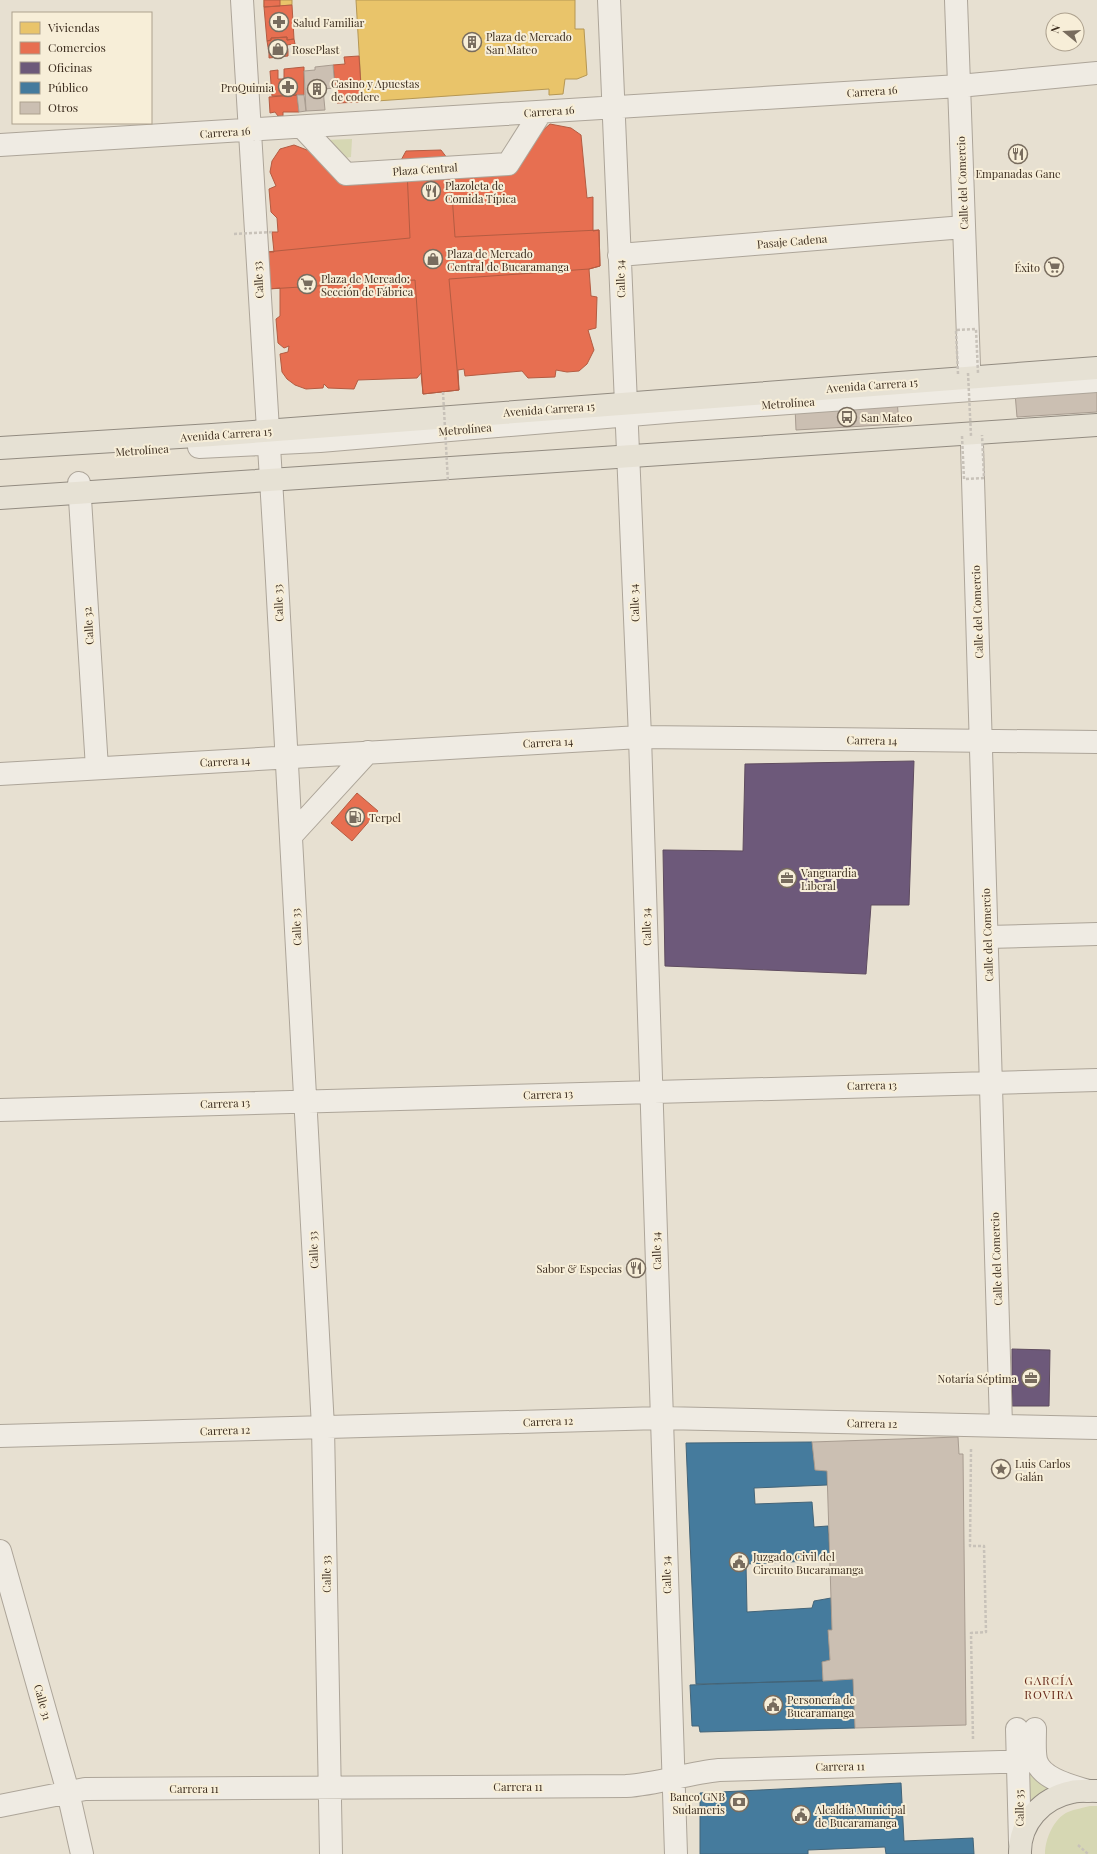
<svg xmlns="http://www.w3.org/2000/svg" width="1097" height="1854" font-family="'Playfair Display',serif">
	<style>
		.green { fill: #d6d7b3 }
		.homes { fill: #e9c46a; stroke: #b59754 }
		.shops { fill: #e76f51; stroke: #b45c42 }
		.offices { fill: #6d597a; stroke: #5f4c5f }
		.public { fill: #457b9d; stroke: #436478 }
		.building { fill: #cbbfb2; stroke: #a89c90 }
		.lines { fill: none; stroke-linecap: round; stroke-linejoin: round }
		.minor-casing { stroke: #ada599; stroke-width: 24 }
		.major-casing { stroke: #928b80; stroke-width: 24 }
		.path { stroke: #c8c2b9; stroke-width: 2.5; stroke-dasharray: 3 2; stroke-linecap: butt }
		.minor { stroke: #efebe3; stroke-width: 22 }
		.major { stroke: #e6e1d4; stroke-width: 22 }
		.path-bridge { stroke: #c8c2b9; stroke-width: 2.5; stroke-dasharray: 3 2; stroke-linecap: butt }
		.labels { text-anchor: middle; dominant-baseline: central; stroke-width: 4; stroke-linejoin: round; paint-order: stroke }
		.poi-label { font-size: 11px; fill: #3d2e20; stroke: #f7eed8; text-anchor: start }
		.street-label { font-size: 11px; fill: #3d2e20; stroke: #f7eed8 }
		.neighbourhood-label { font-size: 12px; letter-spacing: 1px; fill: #6b2e1e; stroke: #f7eed8 }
	</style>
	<rect width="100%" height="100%" fill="#e7e0d1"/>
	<path class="green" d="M352,139L351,157L339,159L325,140Z
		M1023,1769H1033L1060,1787L1024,1817Z
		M1090,1806H1097V1854H1045C1045,1839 1054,1818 1068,1812C1075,1809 1083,1808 1090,1806Z"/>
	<path class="homes" d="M264,0H292V5L264,7Z
		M356,0H575V29H584L587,75L577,79H565L563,94L549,95V89L362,102Z"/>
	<path class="shops" d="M264,0H280V6L264,7Z
		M292,5L294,39L287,40V37L271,38V40L267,41L264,7Z
		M287,37V40L294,39L295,44L268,47L267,41L271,40V38Z
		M287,45L288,51L269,52L268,47Z
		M288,51V56L269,58V52Z
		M359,56L362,102L337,103L333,65L345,64L344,57Z
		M304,67V95L272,96L270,71L278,70V79H284V69Z
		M297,95L299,112H283V116H278L275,112L270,113L269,97Z
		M550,124L571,128L581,135L587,198L593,197V231L599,230L600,266L589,269L591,296L597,297L596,328L588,330L594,350L587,364L579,371L567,372L556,370L555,377L528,378L522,371L465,376L464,369L458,370L459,390L423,394L421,373L417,378L358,380L354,389L328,388L324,384L323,388L306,389L295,385L287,379L282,372L280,354L288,352L289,346L284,348L278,343L276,319L280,316V288L268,289L266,252H274L272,232H278L277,218L271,212L269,189L276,186L270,172L272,161L280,149L294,145L307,150L311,146L344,179L393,175L406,151L441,150L457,171L508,169L533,139Z
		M450,167L455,237L599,230L600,266L589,269L449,279L459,390L423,394L415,280L268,289L266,252L410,238L407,170Z
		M357,793L378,811L352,841L331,823Z"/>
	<path class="offices" d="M914,761L909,905H871L866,974L665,966L663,850L743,851L745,764Z
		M1012,1349L1050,1350L1049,1406H1012Z"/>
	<path class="public" d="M812,1442L815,1470L827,1471V1485L754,1488L755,1504L812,1502L814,1527L828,1526L830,1560L746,1564L747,1612L812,1608L814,1601L831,1598L832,1630H828L830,1660L822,1662L823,1681L696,1684L686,1443Z
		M853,1679L855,1728L700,1732L699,1726H692L690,1685Z
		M901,1783L904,1841L973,1838L974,1854H886L885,1847L808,1850V1854H700V1793Z"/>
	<path class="building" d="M333,65L335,88L323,89L325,110L306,111L304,71L315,70V67Z
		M297,95H304L306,111L299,112Z
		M1097,387V412L1017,417L1015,393Z
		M897,400L899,424L796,430L795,407Z
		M958,1437L959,1454H963L966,1725L855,1728L853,1679L823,1681L822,1662L830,1660L828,1630H832L827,1471L815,1470L812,1442Z"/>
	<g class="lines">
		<g class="minor-casing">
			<path id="minor" d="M242,0L276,562L323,1427L331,1854
				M609,0L640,737L676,1854
				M956,0L969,366
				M302,127L346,174L508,164L541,112
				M0,145L959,86L1097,73
				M619,255L964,227
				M972,445L1001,1425
				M199,447L320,441L678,411L1097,381
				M79,483L97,768
				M0,774L640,737L1097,742
				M291,836L368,752
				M987,937L1097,934
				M0,1110L1097,1080
				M0,1436L661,1418L1097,1428
				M0,1551L68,1792L82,1854
				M1017,1729L1020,1842
				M1035,1729C1035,1739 1034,1751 1036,1760C1041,1779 1072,1786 1088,1791
				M0,1806L85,1789L626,1786C658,1784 688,1773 719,1770L1036,1761"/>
		</g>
		<g class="major-casing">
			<path id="major" d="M0,448L212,435L1097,368
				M0,498L1097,425
				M1020,1854C1019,1823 1042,1798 1072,1792C1080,1790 1089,1791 1097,1791"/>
		</g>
		<path class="path" d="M971,1449L970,1546H984L986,1632L971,1633L973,1739
			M1078,1845L1088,1854"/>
		<use href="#minor" class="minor"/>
		<use href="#major" class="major"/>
		<path class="path-bridge" d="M234,234L272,232
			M968,373L971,436
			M958,374L956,330L976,329L978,373
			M443,392L448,482
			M962,436L964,479L984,478L982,435"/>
	</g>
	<defs>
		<g id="pharmacy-ring" transform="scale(1)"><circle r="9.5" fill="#f7eed8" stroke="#786c5e" stroke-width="1.5"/><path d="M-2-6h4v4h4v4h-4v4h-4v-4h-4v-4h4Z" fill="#786c5e"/></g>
		<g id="building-ring" transform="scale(1)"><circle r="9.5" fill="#f7eed8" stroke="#786c5e" stroke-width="1.5"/><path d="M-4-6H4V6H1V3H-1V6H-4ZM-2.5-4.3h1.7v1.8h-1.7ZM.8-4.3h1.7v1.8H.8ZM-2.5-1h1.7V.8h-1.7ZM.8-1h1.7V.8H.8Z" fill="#786c5e"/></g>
		<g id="shop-ring" transform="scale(1)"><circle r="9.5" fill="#f7eed8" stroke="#786c5e" stroke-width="1.5"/><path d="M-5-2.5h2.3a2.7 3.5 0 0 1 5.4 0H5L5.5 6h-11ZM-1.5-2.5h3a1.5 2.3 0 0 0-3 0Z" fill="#786c5e"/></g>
		<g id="restaurant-ring" transform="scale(1)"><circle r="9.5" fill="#f7eed8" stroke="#786c5e" stroke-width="1.5"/><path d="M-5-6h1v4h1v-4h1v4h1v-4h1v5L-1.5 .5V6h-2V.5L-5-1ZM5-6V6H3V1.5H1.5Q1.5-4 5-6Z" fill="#786c5e"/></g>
		<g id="supermarket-ring" transform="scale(1)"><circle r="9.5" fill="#f7eed8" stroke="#786c5e" stroke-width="1.5"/><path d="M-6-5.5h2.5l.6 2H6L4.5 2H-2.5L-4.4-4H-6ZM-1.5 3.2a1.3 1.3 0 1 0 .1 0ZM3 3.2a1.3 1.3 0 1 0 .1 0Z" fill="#786c5e"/></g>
		<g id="bus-ring" transform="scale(1)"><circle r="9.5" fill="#f7eed8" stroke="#786c5e" stroke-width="1.5"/><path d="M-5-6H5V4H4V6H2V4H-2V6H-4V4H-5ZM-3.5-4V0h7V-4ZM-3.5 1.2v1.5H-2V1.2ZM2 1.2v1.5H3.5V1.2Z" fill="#786c5e"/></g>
		<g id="fuel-ring" transform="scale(1)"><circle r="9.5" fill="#f7eed8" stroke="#786c5e" stroke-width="1.5"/><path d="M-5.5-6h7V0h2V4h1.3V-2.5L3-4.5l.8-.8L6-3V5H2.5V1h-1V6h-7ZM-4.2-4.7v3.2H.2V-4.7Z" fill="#786c5e"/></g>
		<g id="office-ring" transform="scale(1)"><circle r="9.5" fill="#f7eed8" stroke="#786c5e" stroke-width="1.5"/><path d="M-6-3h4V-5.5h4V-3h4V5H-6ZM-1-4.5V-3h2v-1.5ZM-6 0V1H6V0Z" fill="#786c5e"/></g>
		<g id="sight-ring" transform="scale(1)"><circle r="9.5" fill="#f7eed8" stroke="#786c5e" stroke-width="1.5"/><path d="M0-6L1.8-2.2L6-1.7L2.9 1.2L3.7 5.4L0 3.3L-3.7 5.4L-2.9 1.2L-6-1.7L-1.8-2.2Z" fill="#786c5e"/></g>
		<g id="civic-ring" transform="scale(1)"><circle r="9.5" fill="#f7eed8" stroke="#786c5e" stroke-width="1.5"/><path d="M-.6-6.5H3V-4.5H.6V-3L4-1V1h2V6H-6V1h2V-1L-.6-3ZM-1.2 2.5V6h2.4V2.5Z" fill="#786c5e"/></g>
		<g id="bank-ring" transform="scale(1)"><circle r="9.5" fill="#f7eed8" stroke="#786c5e" stroke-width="1.5"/><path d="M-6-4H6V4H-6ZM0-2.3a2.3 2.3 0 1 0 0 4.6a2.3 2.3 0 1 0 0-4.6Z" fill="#786c5e"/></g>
	</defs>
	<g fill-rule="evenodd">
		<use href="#pharmacy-ring" x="279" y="22"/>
		<use href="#building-ring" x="472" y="42"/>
		<use href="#shop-ring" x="278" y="49"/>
		<use href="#pharmacy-ring" x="288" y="87"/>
		<use href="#building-ring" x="317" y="89"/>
		<use href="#restaurant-ring" x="1018" y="154"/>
		<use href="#restaurant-ring" x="431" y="191"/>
		<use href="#shop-ring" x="433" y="259"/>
		<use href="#supermarket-ring" x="1054" y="267"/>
		<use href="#supermarket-ring" x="307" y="284"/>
		<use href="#bus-ring" x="847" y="417"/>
		<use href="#fuel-ring" x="355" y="817"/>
		<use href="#office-ring" x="787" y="878"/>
		<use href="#restaurant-ring" x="636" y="1268"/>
		<use href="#office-ring" x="1031" y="1378"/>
		<use href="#sight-ring" x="1001" y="1469"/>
		<use href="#civic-ring" x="739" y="1562"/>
		<use href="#civic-ring" x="773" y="1705"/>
		<use href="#bank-ring" x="739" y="1802"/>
		<use href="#civic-ring" x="801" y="1815"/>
	</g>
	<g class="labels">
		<g class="poi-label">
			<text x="293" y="22">Salud Familiar</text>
			<text x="486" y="36">Plaza de Mercado<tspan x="486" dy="13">San Mateo</tspan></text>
			<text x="292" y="49">RosePlast</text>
			<text x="331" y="83">Casino y Apuestas<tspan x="331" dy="13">de codere</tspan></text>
			<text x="274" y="87" text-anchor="end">ProQuimia</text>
			<text x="1018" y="173" text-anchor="middle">Empanadas Gane</text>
			<text x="445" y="185">Plazoleta de<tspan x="445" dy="13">Comida Típica</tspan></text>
			<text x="447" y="253">Plaza de Mercado<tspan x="447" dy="13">Central de Bucaramanga</tspan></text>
			<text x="1040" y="267" text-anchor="end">Éxito</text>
			<text x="321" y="278">Plaza de Mercado:<tspan x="321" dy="13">Sección de Fábrica</tspan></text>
			<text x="861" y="417">San Mateo</text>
			<text x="369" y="817">Terpel</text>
			<text x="801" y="872">Vanguardia<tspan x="801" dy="13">Liberal</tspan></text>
			<text x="622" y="1268" text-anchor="end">Sabor &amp; Especias</text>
			<text x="1017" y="1378" text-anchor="end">Notaría Séptima</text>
			<text x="1015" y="1463">Luis Carlos<tspan x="1015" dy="13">Galán</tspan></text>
			<text x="753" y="1556">Juzgado Civil del<tspan x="753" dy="13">Circuito Bucaramanga</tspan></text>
			<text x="787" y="1699">Personería de<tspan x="787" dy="13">Bucaramanga</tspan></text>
			<text x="725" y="1796" text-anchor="end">Banco GNB<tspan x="725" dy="13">Sudameris</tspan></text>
			<text x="815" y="1809">Alcaldía Municipal<tspan x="815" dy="13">de Bucaramanga</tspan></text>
		</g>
		<g class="street-label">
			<text transform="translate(872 91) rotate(-4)">Carrera 16</text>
			<text transform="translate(549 111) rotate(-4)">Carrera 16</text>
			<text transform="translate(225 132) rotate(-4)">Carrera 16</text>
			<text transform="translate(425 169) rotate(-4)">Plaza Central</text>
			<text transform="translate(962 183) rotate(-92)">Calle del Comercio</text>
			<text transform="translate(792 241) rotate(-5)">Pasaje Cadena</text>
			<text transform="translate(620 279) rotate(-92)">Calle 34</text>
			<text transform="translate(258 280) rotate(-94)">Calle 33</text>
			<text transform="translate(872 385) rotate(-4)">Avenida Carrera 15</text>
			<text transform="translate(788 403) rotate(-4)">Metrolínea</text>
			<text transform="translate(549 409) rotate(-4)">Avenida Carrera 15</text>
			<text transform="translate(465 429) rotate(-5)">Metrolínea</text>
			<text transform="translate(226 434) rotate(-4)">Avenida Carrera 15</text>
			<text transform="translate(142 450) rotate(-4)">Metrolínea</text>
			<text transform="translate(278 603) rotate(-93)">Calle 33</text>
			<text transform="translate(634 603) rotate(-93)">Calle 34</text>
			<text transform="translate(977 612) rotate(-92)">Calle del Comercio</text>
			<text transform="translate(88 626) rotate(-94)">Calle 32</text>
			<text transform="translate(872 740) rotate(1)">Carrera 14</text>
			<text transform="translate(548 742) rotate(-3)">Carrera 14</text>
			<text transform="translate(225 761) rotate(-3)">Carrera 14</text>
			<text transform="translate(296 927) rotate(-93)">Calle 33</text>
			<text transform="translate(646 927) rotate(-92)">Calle 34</text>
			<text transform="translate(987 935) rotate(-92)">Calle del Comercio</text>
			<text transform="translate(872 1085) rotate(-1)">Carrera 13</text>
			<text transform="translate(548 1094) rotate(-2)">Carrera 13</text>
			<text transform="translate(225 1103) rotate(-2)">Carrera 13</text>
			<text transform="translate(313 1250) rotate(-93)">Calle 33</text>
			<text transform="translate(656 1251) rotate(-92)">Calle 34</text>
			<text transform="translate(996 1259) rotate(-92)">Calle del Comercio</text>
			<text transform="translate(548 1421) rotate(-2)">Carrera 12</text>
			<text transform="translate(872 1423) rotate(1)">Carrera 12</text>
			<text transform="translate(225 1430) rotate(-2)">Carrera 12</text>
			<text transform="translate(326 1574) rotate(-91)">Calle 33</text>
			<text transform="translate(666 1575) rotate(-92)">Calle 34</text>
			<text transform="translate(43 1702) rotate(74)">Calle 31</text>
			<text transform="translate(840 1766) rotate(-1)">Carrera 11</text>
			<text x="518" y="1786">Carrera 11</text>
			<text x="194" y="1788">Carrera 11</text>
			<text transform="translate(1019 1808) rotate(-91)">Calle 35</text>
		</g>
		<g class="neighbourhood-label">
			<text x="1049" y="1680">GARCÍA<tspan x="1049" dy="14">ROVIRA</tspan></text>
		</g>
	</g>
	<rect x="12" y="12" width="140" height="112" fill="#f7eed8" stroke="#ada18e"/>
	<rect x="20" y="22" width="20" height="12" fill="#e9c46a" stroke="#ada18e"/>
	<text x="48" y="32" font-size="12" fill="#3d2e20">Viviendas</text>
	<rect x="20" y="42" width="20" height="12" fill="#e76f51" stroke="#ada18e"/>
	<text x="48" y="52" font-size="12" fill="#3d2e20">Comercios</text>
	<rect x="20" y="62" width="20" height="12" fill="#6d597a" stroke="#ada18e"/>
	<text x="48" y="72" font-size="12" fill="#3d2e20">Oficinas</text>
	<rect x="20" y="82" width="20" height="12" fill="#457b9d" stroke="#ada18e"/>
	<text x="48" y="92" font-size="12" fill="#3d2e20">Público</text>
	<rect x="20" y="102" width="20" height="12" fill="#cbbfb2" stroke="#ada18e"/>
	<text x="48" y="112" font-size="12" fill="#3d2e20">Otros</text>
	<g transform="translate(1065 32) rotate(288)"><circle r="19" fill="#f7eed8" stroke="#ada18e"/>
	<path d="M0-3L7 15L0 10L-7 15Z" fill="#786c5e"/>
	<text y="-6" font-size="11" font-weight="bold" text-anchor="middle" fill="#3d2e20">N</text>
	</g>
</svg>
